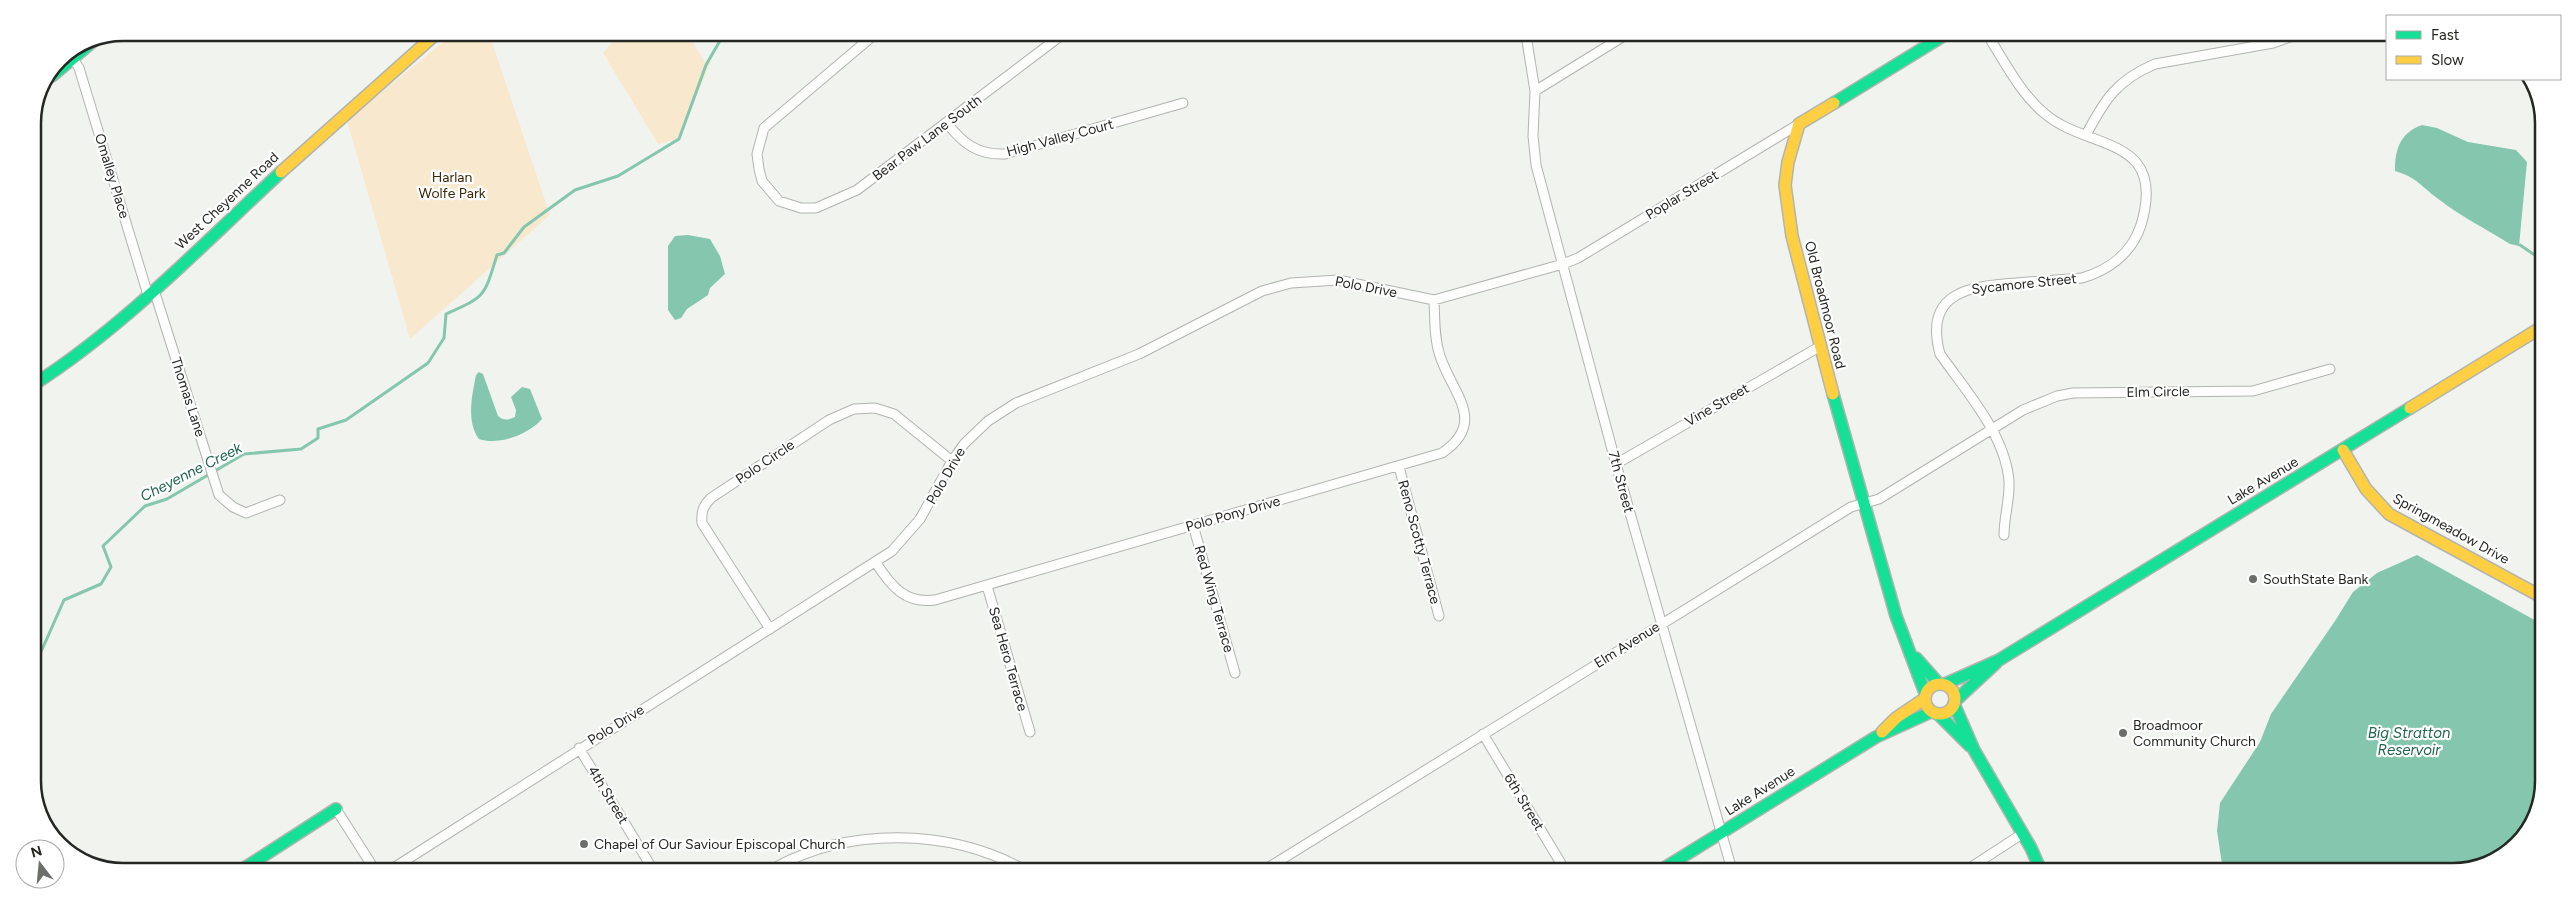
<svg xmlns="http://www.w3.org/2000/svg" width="2576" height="904" font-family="Figtree,sans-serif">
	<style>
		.green { fill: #f8e9ce }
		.water { fill: #84c7ae }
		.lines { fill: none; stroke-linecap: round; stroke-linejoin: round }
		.stream { stroke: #84c7ae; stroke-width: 3 }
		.street-casing { stroke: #b2b4af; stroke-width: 11 }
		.fast-casing { stroke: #b2b4af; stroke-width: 14 }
		.slow-casing { stroke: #b2b4af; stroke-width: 14 }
		.street { stroke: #fdfdfc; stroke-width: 9 }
		.fast { stroke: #16e098; stroke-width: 11 }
		.slow { stroke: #ffcf43; stroke-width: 11 }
		.poi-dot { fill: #6c6f69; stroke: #fff; stroke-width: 2 }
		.labels { text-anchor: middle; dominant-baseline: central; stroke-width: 4.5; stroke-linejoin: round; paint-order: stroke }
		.street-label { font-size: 14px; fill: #252722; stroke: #fff }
		.park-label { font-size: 14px; fill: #3a2707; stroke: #fff }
		.poi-label { font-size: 14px; fill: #252722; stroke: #fff; text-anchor: start }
		.water-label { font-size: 15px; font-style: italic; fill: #1e654e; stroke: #fff }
		.rim { fill: none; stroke: #252722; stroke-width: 2.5 }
	</style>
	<rect width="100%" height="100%" fill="#f1f4ee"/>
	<path class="green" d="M454,33H489L550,215L410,339L347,121Z
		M620,33L688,34L706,64L720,39L679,139L658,144L603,53Z"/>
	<path class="water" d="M2422,125L2437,128L2468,142L2516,150L2527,162L2519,246L2510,244C2486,229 2460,216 2437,198C2421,186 2416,177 2395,171C2395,149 2400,133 2422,125Z
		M688,235L710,239L720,256L725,274L710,288L708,295L687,309L681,318L675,320L668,310V246L675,236Z
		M479,372L483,374L498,416C504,421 508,420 515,417L516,410L511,397L522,387L530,389L542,419C529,434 499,446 479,439C466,421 472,396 476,375Z
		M2417,555L2540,623L2539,810L2508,853L2453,871H2223L2217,831L2220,803L2260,742L2271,714L2335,621L2353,592L2377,573Z"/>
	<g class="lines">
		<path class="stream" d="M2520,245L2542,260
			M33,663L37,661L64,600L101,584L111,567L103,546L145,506L167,499L244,454L301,449L318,438V429L346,420L428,363L444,338L446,314C486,296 484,297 497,255L504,253L524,227L575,190L618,176L679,139L706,65L721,39L730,34"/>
		<g class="street-casing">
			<path id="street" d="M875,34L764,128L757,154L759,169L762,181L779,201L801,208H816L857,190L1063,34
				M1526,35L1535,91L1533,136L1536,165L1616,464L1732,870
				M1988,36C2005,62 2020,93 2044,113C2087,151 2168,134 2141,225C2132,253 2109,270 2082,278C2060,280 2038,281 2016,283C1970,286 1923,292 1940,354C1966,391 2005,434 2009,481C2010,500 2004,516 2004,535
				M73,59L79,68L148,295
				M1535,91L1624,36
				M947,123C963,144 978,155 1005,154L1183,103
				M2086,135C2105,99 2117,80 2155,64L2273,43L2290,37
				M154,290L219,495L233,507L246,513L280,500
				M1616,464L1819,347
				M1399,467L1439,616
				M1193,525L1235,673
				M876,563C891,586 905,604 935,600L1442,453C1488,422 1452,393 1440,356C1434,338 1435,319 1434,300
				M987,586L1030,732
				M770,629L702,523C701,512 703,506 711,498L829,420L854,409L875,408L894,414L952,461
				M1483,734L1565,870
				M579,748L652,868
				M336,809L373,867
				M395,867L892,551L920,519L952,461L964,444L988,421L1016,403L1139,354L1262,291L1291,283L1338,280L1434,300L1563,264L1578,258L1799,124
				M774,868C849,827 948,828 1023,869
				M1266,869L1851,507L1879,499L2023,410L2057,396L2073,393L2253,391L2330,369
				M1965,871L2022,834"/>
		</g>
		<g class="fast-casing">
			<path id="fast" d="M52,76L97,38
				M1834,103L1943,36
				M33,385C125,326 201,246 281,172
				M1833,394L1896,616L1925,693
				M1916,658L1939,684
				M1945,684L1999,660L2410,408
				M1955,701L1996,663
				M1954,704L1974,750L2031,848L2041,871
				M1938,714L1970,746
				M246,867L336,809
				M1661,870L1876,737L1931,712"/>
		</g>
		<g class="slow-casing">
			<path id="slow" d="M281,172L437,33
				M1833,394L1792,236L1785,185L1788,162L1799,124L1834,103
				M2410,408L2542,327
				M2343,450L2366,489L2389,514L2540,596
				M1925 699a15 15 0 1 1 30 0a15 15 0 1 1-30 0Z
				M1882,732L1896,718L1924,699"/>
		</g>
		<use href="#street" class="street"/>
		<use href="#fast" class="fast"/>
		<use href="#slow" class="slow"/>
	</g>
	<g class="poi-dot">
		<circle cx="2253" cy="579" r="5"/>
		<circle cx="2123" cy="733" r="5"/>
		<circle cx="584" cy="844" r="5"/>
	</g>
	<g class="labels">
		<g class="street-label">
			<text transform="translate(927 138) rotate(-37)">Bear Paw Lane South</text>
			<text transform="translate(1060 138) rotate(-15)">High Valley Court</text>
			<text transform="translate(112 176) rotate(73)">Omalley Place</text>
			<text transform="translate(1682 195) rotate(-31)">Poplar Street</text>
			<text transform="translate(227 201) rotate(-43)">West Cheyenne Road</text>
			<text transform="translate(2024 284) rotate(-6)">Sycamore Street</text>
			<text transform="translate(1366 287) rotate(11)">Polo Drive</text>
			<text transform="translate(1825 305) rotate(76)">Old Broadmoor Road</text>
			<text transform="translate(2158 392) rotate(-1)">Elm Circle</text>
			<text transform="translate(188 397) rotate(72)">Thomas Lane</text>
			<text transform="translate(1717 405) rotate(-30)">Vine Street</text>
			<text transform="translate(765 462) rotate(-34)">Polo Circle</text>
			<text transform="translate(946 476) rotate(-60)">Polo Drive</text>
			<text transform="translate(2263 481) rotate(-31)">Lake Avenue</text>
			<text transform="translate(1621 482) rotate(75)">7th Street</text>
			<text transform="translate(1233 514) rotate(-16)">Polo Pony Drive</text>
			<text transform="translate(2451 529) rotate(29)">Springmeadow Drive</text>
			<text transform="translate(1419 542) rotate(75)">Reno Scotty Terrace</text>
			<text transform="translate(1214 599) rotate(74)">Red Wing Terrace</text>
			<text transform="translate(1627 645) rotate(-32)">Elm Avenue</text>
			<text transform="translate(1008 659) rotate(74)">Sea Hero Terrace</text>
			<text transform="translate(616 725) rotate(-32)">Polo Drive</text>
			<text transform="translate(1760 791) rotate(-32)">Lake Avenue</text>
			<text transform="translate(608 795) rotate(59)">4th Street</text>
			<text transform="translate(1524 802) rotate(59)">6th Street</text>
		</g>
		<g class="park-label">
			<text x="452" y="177">Harlan<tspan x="452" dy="16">Wolfe Park</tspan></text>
		</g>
		<g class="poi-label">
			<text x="2263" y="579">SouthState Bank</text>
			<text x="2133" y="725">Broadmoor<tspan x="2133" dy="16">Community Church</tspan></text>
			<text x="594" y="844">Chapel of Our Saviour Episcopal Church</text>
		</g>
		<g class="water-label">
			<text transform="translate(191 472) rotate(-27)">Cheyenne Creek</text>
			<text x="2409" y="733">Big Stratton<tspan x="2409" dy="17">Reservoir</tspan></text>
		</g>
	</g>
	<path d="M0 0H2576V904H0ZM123 41H2453A82 82 0 0 1 2535 123V781A82 82 0 0 1 2453 863H123A82 82 0 0 1 41 781V123A82 82 0 0 1 123 41Z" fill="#fff" fill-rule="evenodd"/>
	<path class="rim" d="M123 41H2453A82 82 0 0 1 2535 123V781A82 82 0 0 1 2453 863H123A82 82 0 0 1 41 781V123A82 82 0 0 1 123 41Z"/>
	<rect x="2386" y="15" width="175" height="65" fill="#ffffff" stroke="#a8a9a7"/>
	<rect x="2396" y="31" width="25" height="8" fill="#16e098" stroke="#a8a9a7"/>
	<text x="2431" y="40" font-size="15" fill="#252722">Fast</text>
	<rect x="2396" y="56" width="25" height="8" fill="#ffcf43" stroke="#a8a9a7"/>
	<text x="2431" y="65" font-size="15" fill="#252722">Slow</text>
	<g transform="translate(40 864) rotate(344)"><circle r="24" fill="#ffffff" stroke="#a8a9a7"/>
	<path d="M0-4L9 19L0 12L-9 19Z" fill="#6c6f69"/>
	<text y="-8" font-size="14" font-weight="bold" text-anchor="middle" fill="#252722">N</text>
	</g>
</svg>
